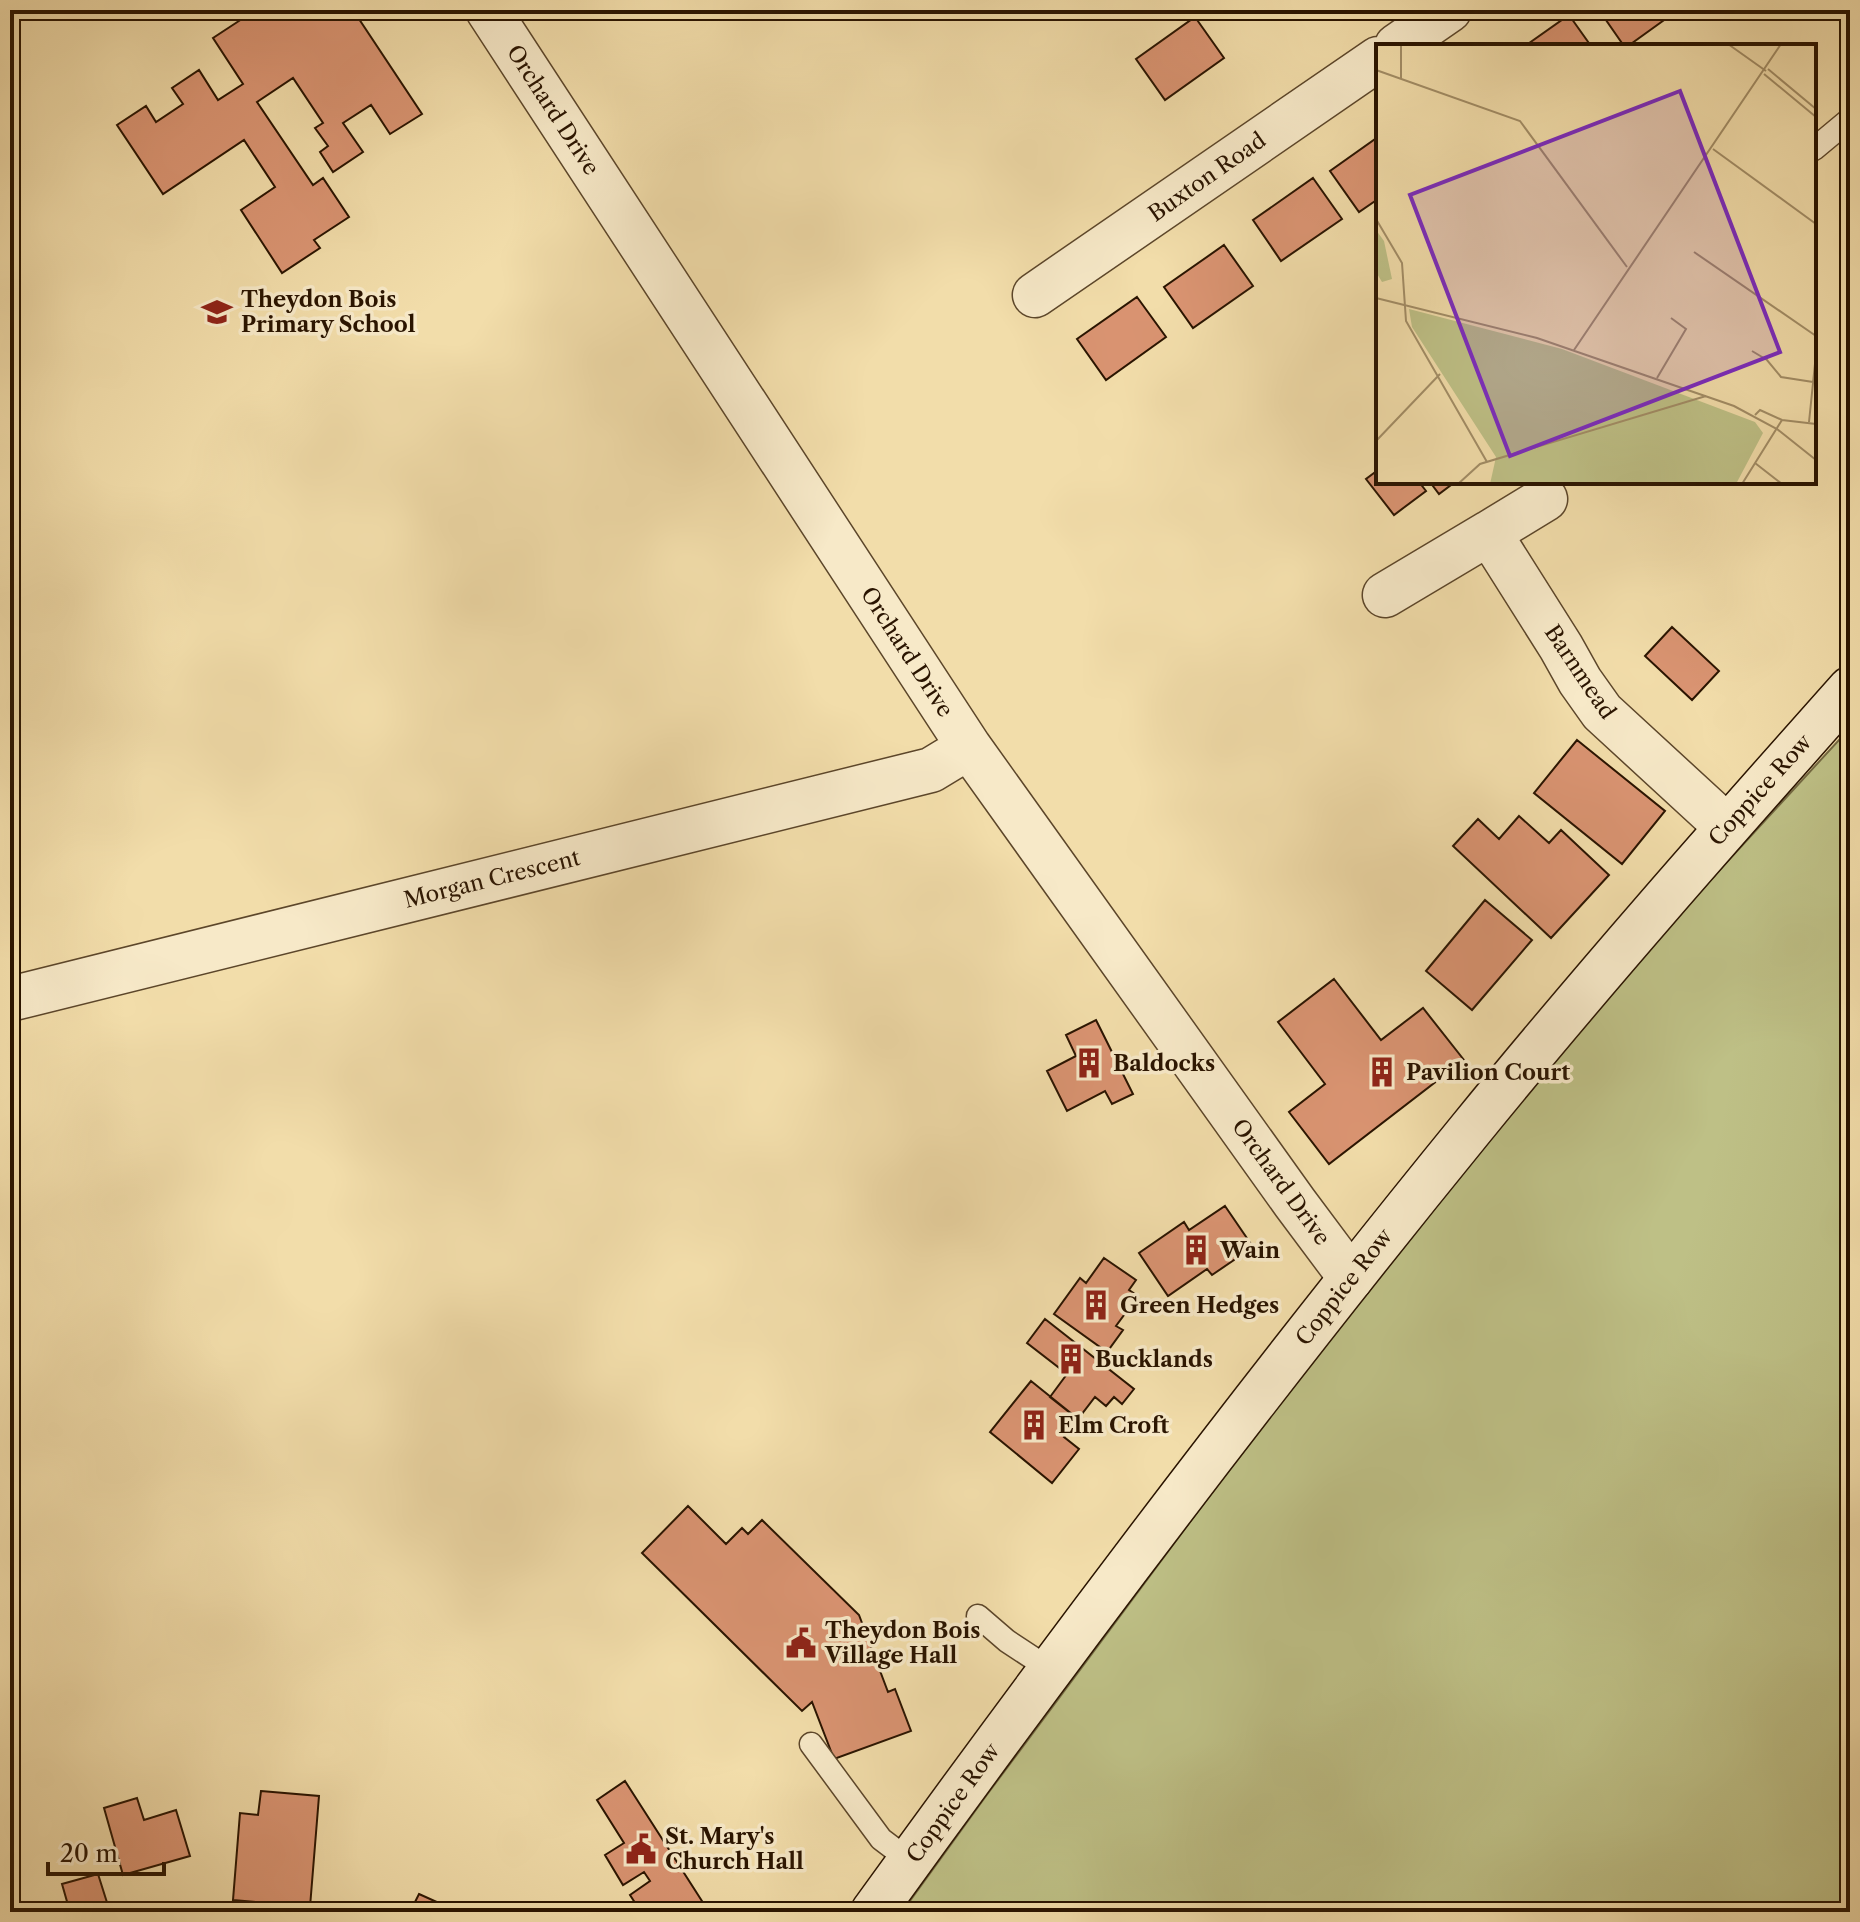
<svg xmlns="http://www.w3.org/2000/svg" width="1860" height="1922" font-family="'Libre Caslon Text',serif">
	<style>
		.green { fill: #bec086; stroke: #746a43; stroke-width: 2 }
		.building { fill: #da9472; stroke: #2a1400; stroke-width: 2 }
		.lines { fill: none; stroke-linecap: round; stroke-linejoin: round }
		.service-casing { stroke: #5c462a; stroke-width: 25 }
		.minor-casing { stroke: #5c462a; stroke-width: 47 }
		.secondary-casing { stroke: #2a1400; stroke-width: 47 }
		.service { stroke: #f7e9c8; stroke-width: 22 }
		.minor { stroke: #f7e9c8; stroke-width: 44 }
		.secondary { stroke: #f7e9c8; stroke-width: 44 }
		.labels { text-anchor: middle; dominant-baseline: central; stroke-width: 7; stroke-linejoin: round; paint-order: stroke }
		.street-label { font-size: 22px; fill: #2a1400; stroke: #f7e9c8 }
		.poi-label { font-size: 22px; font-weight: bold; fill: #2a1400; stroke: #f7e9c8; text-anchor: start }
		.inset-road { fill: none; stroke: #a28d66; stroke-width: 2 }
		.view { fill: #7b2cbf; fill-opacity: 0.15; stroke: #7b2cbf; stroke-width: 4 }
		.inset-edge { fill: none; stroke: #2a1400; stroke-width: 4 }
	</style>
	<rect width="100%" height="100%" fill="#f2ddaa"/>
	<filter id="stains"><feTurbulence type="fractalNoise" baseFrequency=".0025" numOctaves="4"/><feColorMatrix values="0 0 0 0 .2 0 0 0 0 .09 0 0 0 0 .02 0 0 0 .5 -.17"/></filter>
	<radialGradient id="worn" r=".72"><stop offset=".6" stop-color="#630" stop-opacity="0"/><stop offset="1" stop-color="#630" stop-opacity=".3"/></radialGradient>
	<path class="green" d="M1850,728V1912H902L986,1796L1321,1346L1412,1232L1659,936Z"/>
	<path class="building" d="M245,10H353L422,114L390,134L371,105L343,123L363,152L333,172L320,152L328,146L315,128L323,123L293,78L257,102L313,185L323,178L349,217L314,240L320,248L282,273L241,210L275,187L244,140L163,194L117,125L146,106L156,122L183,104L172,88L199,70L218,100L243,84L213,38L248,15Z
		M1599,10H1678L1628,46H1624Z
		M1569,15L1591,46H1525Z
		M1195,17L1224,58L1165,100L1136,59Z
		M1378,137V199L1359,212L1330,171Z
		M1313,178L1342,219L1281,261L1253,220Z
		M1224,245L1253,286L1193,328L1164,287Z
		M1137,297L1166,337L1106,380L1077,339Z
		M1378,470V482H1419L1426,491L1394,515L1366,479Z
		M1430,482H1455L1439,494Z
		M1672,627L1719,671L1692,700L1645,656Z
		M1577,740L1665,811L1622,864L1534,793Z
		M1519,816L1549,843L1561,830L1609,875L1551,938L1453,846L1478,819L1499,839Z
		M1485,900L1532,940L1472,1010L1426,971Z
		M1334,979L1381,1040L1423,1008L1464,1060L1329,1164L1289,1112L1325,1084L1278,1022Z
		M1096,1020L1133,1094L1112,1104L1105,1091L1067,1111L1047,1071L1076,1056L1066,1035Z
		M1225,1206L1253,1247L1212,1275L1207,1269L1168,1296L1139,1253L1184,1222L1189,1230Z
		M1104,1258L1136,1280L1129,1290L1138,1296L1116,1326L1123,1330L1107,1352L1054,1314L1080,1278L1086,1283Z
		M1045,1319L1134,1389L1122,1404L1114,1397L1106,1406L1095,1397L1078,1419L1050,1397L1067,1374L1027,1343Z
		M1031,1381L1078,1419L1064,1437L1079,1449L1052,1483L990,1432Z
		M688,1506L726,1544L742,1528L748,1534L762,1520L859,1615L888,1692L895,1689L911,1731L834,1759L812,1702L802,1711L642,1553Z
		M625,1781L709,1912H641L630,1895L650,1881L644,1872L623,1885L605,1855L624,1843L597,1800Z
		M261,1791L319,1796L310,1907L233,1900L240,1813L258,1815Z
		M137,1798L144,1820L176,1810L190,1856L123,1875L104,1808Z
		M98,1874L110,1912H70L62,1884Z
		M419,1894L448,1907L446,1912H410Z"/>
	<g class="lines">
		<g class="service-casing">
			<path id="service" d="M1814,149L1850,119
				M978,1616L1007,1641L1051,1670
				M811,1744L881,1839L910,1861"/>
		</g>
		<g class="minor-casing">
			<path id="minor" d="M488,10L969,747L1295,1203L1351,1278
				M1397,46L1449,10
				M1035,295L1378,59
				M1489,533L1545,499
				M1385,595L1489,533L1561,647L1580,681L1602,712L1727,827
				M10,999L931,770L969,747"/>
		</g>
		<g class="secondary-casing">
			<path id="secondary" d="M873,1912C1065,1646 1263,1384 1470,1130C1592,980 1721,834 1850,689"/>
		</g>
		<use href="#service" class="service"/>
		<use href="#minor" class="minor"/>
		<use href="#secondary" class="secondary"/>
	</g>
	<defs>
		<g id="school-bare" transform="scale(2.4)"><path d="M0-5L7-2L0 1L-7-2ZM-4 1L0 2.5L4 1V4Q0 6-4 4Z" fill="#8f2418" stroke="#f7e9c8" stroke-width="2.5" paint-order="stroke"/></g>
		<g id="building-bare" transform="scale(2.4)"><path d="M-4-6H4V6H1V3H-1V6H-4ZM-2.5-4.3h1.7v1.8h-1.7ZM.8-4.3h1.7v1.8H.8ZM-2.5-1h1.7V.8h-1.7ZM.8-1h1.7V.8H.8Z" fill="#8f2418" stroke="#f7e9c8" stroke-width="2.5" paint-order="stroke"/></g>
		<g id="civic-bare" transform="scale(2.4)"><path d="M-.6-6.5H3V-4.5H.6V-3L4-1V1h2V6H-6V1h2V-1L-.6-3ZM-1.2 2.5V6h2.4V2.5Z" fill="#8f2418" stroke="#f7e9c8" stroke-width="2.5" paint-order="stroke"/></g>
	</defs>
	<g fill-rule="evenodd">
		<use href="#school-bare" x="217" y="312"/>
		<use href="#building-bare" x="1089" y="1063"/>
		<use href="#building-bare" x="1382" y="1072"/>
		<use href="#building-bare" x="1196" y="1250"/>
		<use href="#building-bare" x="1096" y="1305"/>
		<use href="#building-bare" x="1071" y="1359"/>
		<use href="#building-bare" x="1034" y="1425"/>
		<use href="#civic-bare" x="801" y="1643"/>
		<use href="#civic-bare" x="641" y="1849"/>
	</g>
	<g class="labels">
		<g class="street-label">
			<text transform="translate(553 110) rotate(57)">Orchard Drive</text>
			<text transform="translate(1207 177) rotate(-35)">Buxton Road</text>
			<text transform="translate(907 652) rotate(57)">Orchard Drive</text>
			<text transform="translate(1580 672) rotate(56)">Barnmead</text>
			<text transform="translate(1760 790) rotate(-48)">Coppice Row</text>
			<text transform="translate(492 879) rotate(-14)">Morgan Crescent</text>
			<text transform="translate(1281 1182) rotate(54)">Orchard Drive</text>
			<text transform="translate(1344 1287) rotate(-52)">Coppice Row</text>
			<text transform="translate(953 1803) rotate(-54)">Coppice Row</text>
		</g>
		<g class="poi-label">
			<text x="241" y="299">Theydon Bois<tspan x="241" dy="25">Primary School</tspan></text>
			<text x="1113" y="1063">Baldocks</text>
			<text x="1406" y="1072">Pavilion Court</text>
			<text x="1220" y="1250">Wain</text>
			<text x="1120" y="1305">Green Hedges</text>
			<text x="1095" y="1359">Bucklands</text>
			<text x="1058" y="1425">Elm Croft</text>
			<text x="825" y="1630">Theydon Bois<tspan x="825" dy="25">Village Hall</tspan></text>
			<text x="665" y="1836">St. Mary's<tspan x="665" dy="25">Church Hall</tspan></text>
		</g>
	</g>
	<g transform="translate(1376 44)">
		<rect width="440" height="440" fill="#f2ddaa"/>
		<path d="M0,186L8,197L16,235L6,238L0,228ZM33,265L186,305L379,378L387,389L360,440H114L120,413L36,283Z" fill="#bec086"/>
		<path class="inset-road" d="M352,0L390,27M392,25L440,65M0,26L144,77L251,223M388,30L440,73M25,35V0M337,105L440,180M0,175L26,219L30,277L111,418M318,208L440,292M0,254L161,294L358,362L401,385L440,416M198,306L405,0M376,307L391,316L405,333L437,338M281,334L310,285L295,274M379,371L384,366L406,376L440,380M433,378L440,310M0,397L64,330M379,419L406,440M82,440L104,420L330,352M366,440L406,376"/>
		<path class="view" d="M304,47L404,308L134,412L34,151Z"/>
		<rect width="440" height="440" class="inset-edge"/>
	</g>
	<rect width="1860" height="1922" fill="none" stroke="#f2ddaa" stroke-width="40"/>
	<rect x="12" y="12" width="1836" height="1898" fill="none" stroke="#2a1400" stroke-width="4"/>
	<rect x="20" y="20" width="1820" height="1882" fill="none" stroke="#2a1400" stroke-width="2"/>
	<path d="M48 1862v12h116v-12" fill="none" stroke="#2a1400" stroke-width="4"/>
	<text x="60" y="1862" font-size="24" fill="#2a1400" stroke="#f7e9c8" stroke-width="6" paint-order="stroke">20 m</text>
	<rect width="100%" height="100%" filter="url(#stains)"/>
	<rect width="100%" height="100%" fill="url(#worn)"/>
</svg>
